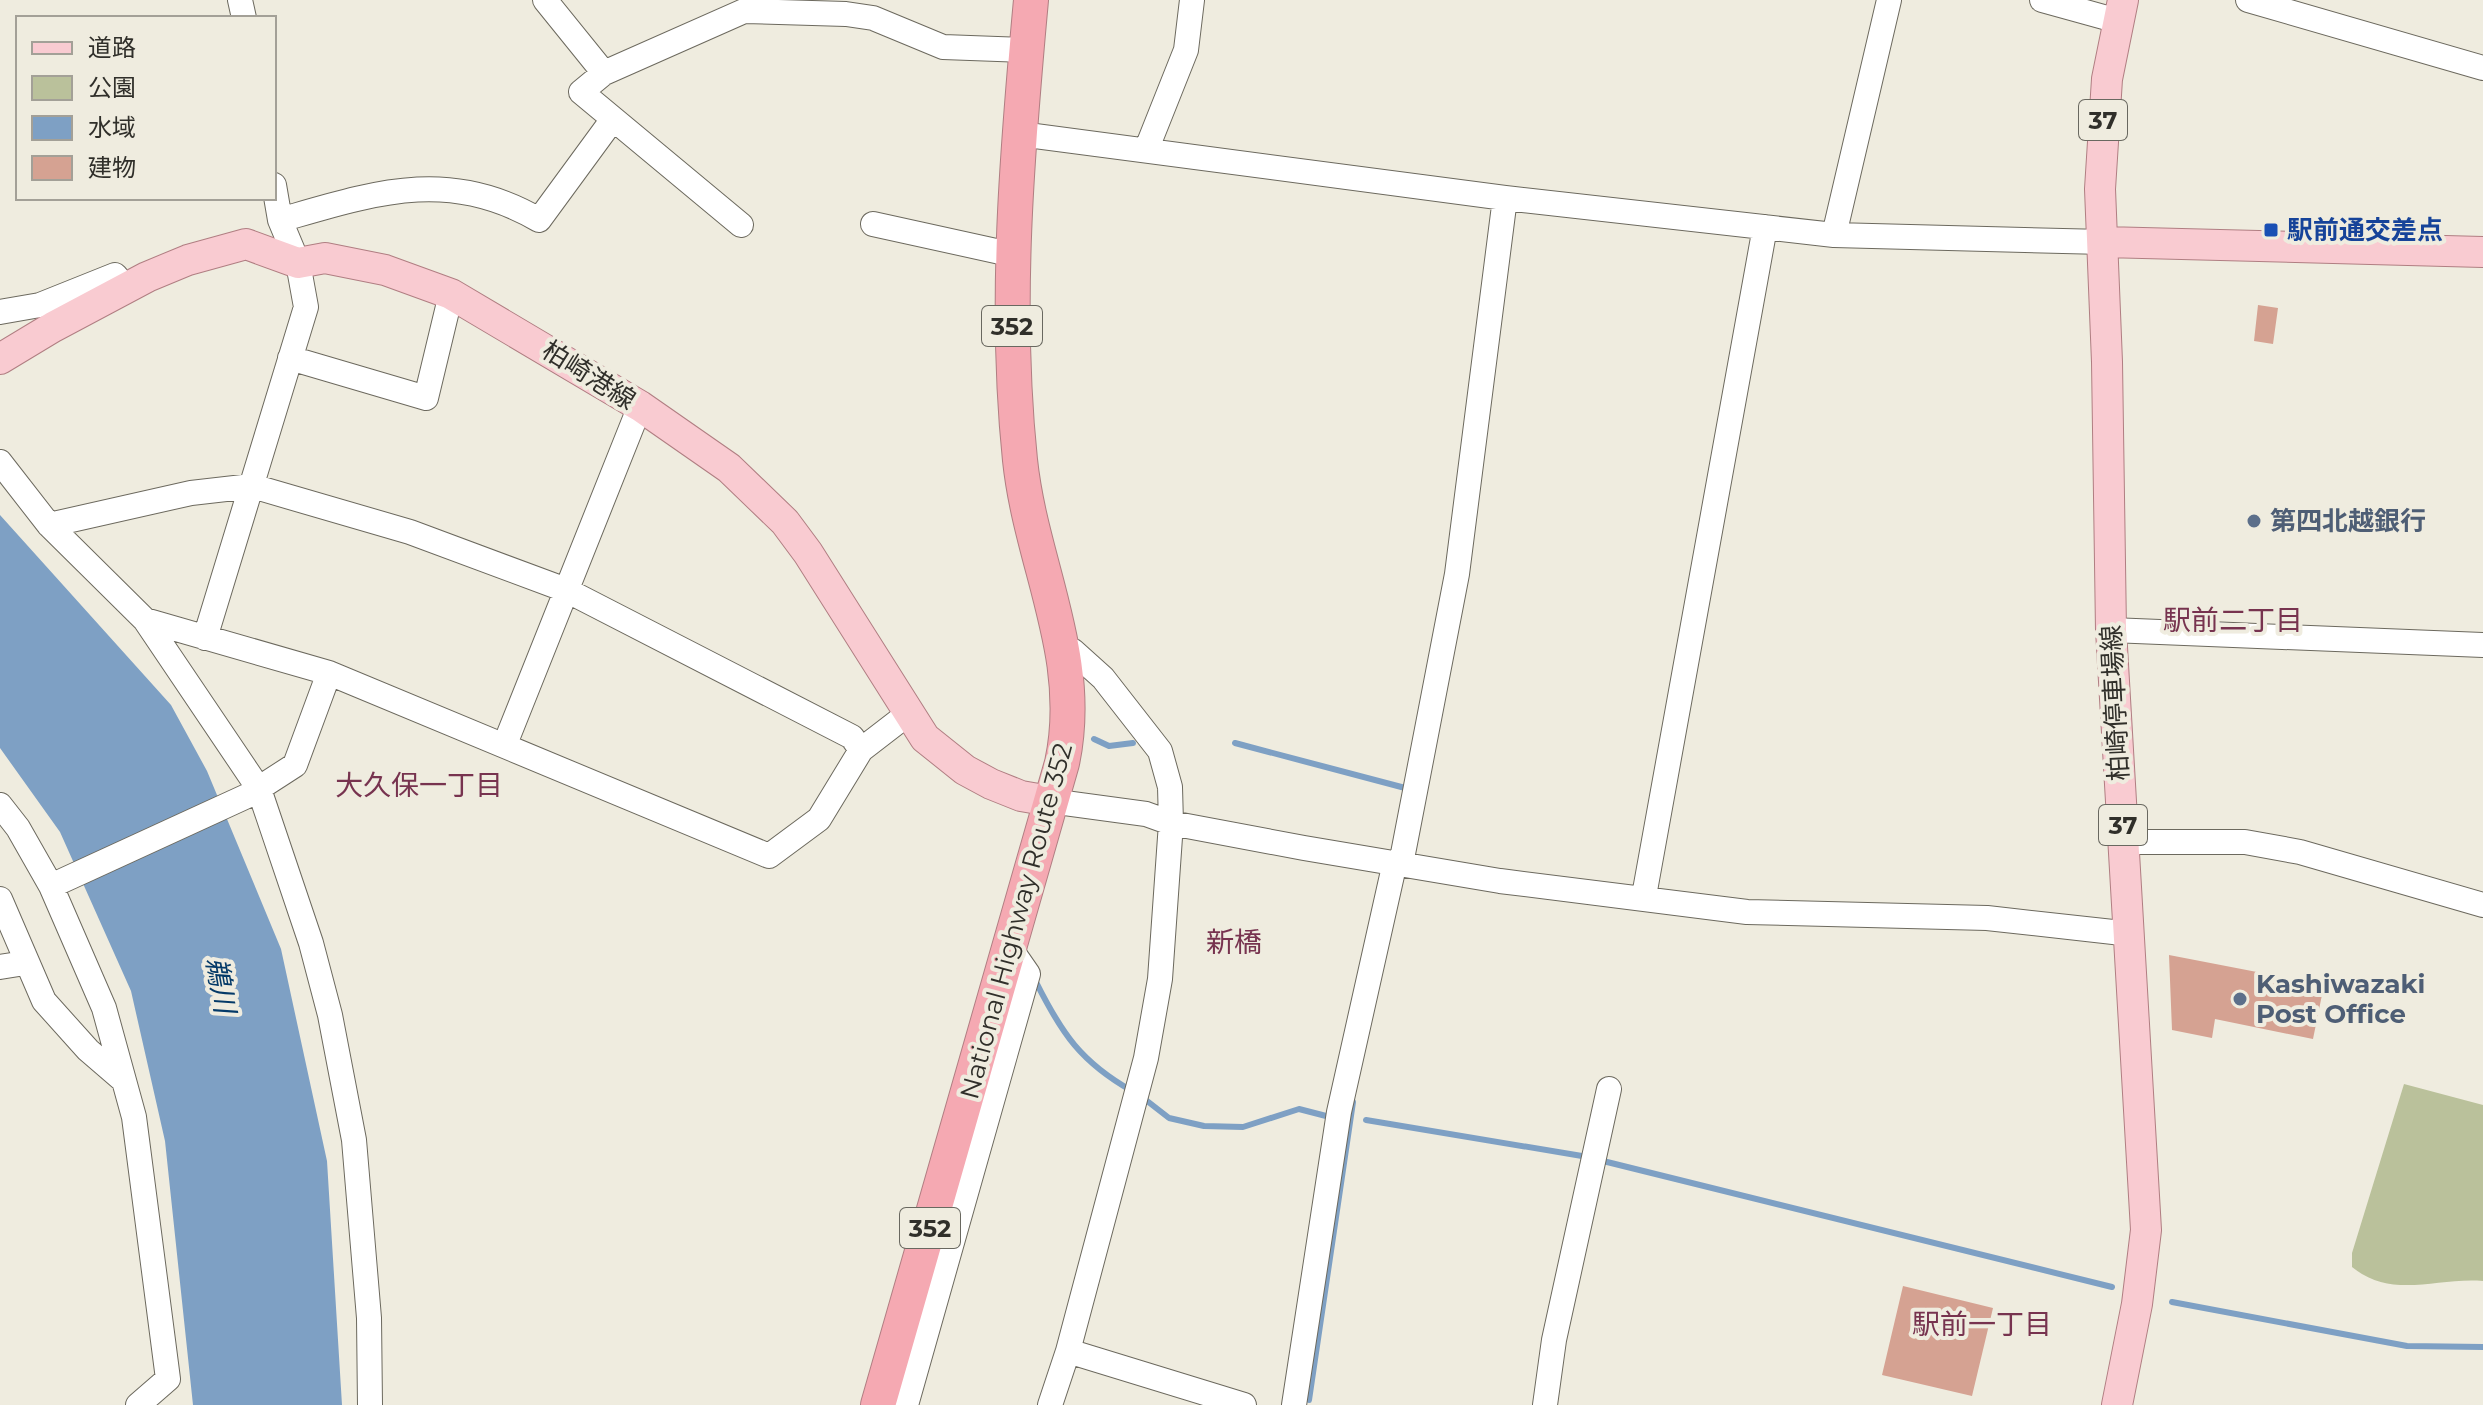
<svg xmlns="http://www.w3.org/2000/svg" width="2483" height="1405" font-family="Montserrat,'Noto Sans JP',sans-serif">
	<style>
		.green { fill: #bac19b }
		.water { fill: #7ea0c4 }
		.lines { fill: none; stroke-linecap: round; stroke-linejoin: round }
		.stream { stroke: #7ea0c4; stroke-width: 6 }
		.building { fill: #d5a292 }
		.minor-casing { stroke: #6c695e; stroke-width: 26 }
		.major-casing { stroke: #b07e82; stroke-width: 32 }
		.highway-casing { stroke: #b07e82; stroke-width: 36 }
		.minor { stroke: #fff; stroke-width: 24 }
		.major { stroke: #f9cbd1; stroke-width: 30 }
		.highway { stroke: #f5a9b2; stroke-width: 34 }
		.transit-dot { fill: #1a4fb4; stroke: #efecdf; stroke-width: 3 }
		.service-dot { fill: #5c6f8a; stroke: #efecdf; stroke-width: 3 }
		.labels { text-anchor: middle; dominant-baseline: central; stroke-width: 8; stroke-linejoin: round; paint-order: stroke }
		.shield { fill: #efecdf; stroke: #696860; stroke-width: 2 }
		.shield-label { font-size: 24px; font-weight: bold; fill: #302f2a }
		.transit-label { font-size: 26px; font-weight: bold; fill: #164399; stroke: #efecdf; text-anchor: start }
		.street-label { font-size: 26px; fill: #302f2a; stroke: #efecdf }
		.service-label { font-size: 26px; font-weight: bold; fill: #4e5e75; stroke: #efecdf; text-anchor: start }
		.neighbourhood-label { font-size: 28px; fill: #77334f; stroke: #efecdf }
		.water-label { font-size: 28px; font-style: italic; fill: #043a68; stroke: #efecdf }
	</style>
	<rect width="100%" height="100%" fill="#efecdf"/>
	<path class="green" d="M2404,1084L2483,1105V1281C2437,1277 2392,1300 2352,1267V1253Z"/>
	<path class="water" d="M0,515L171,705L207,771L281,949L327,1161L342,1405H193L165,1141L131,991L60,832L0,748Z"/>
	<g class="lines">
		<path class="stream" d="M1094,739L1109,746L1133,743
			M1235,743L1409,789
			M1036,982C1062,1034 1081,1062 1132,1091
			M1142,1097L1169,1118L1204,1126L1243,1127L1299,1109L1330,1117
			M1366,1120L1588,1157
			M1599,1160L2112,1287
			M2172,1302L2407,1346L2483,1347
			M1309,1400L1353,1102"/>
	</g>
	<path class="building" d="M2258,305L2278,308L2273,344L2254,341Z
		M2169,955L2324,985L2313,1039L2215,1019L2212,1038L2172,1030Z
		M1903,1286L1993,1308L1972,1396L1882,1375Z"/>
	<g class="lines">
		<g class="minor-casing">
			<path id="minor" d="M240,0L244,18
				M545,0L604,73L744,11L846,14L873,18L943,47L1026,50
				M2042,0L2118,21
				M2248,0L2483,68
				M604,73L581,92L741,225
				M1020,134L1505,198L1834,235L2104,242
				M1147,148L1186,50L1192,0
				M280,220C374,193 449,167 539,220L613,119
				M873,224L1014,255
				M1834,235L1889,0
				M0,312L40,305L115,275L126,288
				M290,358L426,398L451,294
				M0,462L49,525L145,620L329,673L769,856L819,819L861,750L909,713
				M49,525L191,493L252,486L410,532L566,590L852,737L861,750
				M145,620L259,789L311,943L330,1015L354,1140L369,1318L370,1405
				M2111,630L2483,645
				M205,638L306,307L298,263L280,220L274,185
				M1063,648L1073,651L1103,678L1160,751L1170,787L1171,823L1160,979L1146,1058L1068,1351L1244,1405
				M505,744L640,406
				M1050,801L1146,814L1171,823L1304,848L1500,881L1747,912L1987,918L2131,934
				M0,805L18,828L51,886L104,1008L134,1117L168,1379L138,1405
				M2124,842H2245L2300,852L2483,905
				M1401,864L1457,574L1505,198
				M51,886L247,796L295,765L329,673
				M1644,896L1765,227
				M0,899L44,1001L88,1050L124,1081
				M0,967L25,963
				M906,1405L1028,974L1010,948
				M1050,1405L1068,1351
				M1294,1405L1339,1112L1395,862
				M1545,1405L1554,1340L1609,1089"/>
		</g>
		<g class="major-casing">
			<path id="major" d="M2104,242L2483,252
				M0,359L53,327L147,277L188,260L246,244L298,263L325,258L385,270L451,294L640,406L729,468L785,522L808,553L925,738L965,770L991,784L1021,796L1050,801
				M2117,1405L2137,1304L2146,1230L2111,630L2107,362L2100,189L2107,79L2123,0"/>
		</g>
		<g class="highway-casing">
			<path id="highway" d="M878,1405L1062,763C1085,656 1031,565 1020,460C1004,307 1017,152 1031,0"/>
		</g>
		<use href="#minor" class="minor"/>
		<use href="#major" class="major"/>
		<use href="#highway" class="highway"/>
	</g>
	<rect class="transit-dot" x="2263" y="222" width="16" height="16" rx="4"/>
	<g class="service-dot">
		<circle cx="2254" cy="521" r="8"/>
		<circle cx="2240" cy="999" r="8"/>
	</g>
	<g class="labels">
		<g class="shield">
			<rect x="2079" y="100" width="48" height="40" rx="6"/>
			<rect x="982" y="306" width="60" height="40" rx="6"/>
			<rect x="2099" y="805" width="48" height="40" rx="6"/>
			<rect x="900" y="1208" width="60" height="40" rx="6"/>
		</g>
		<g class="shield-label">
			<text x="2103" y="120">37</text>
			<text x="1012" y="326">352</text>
			<text x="2123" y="825">37</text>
			<text x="930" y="1228">352</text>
		</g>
		<g class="transit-label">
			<text x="2287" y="230">駅前通交差点</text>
		</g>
		<g class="street-label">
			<text transform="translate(589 375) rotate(32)">柏崎港線</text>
			<text transform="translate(2115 703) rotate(-93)">柏崎停車場線</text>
			<text transform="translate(1016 921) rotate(-75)">National Highway Route 352</text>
		</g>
		<g class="service-label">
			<text x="2270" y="521">第四北越銀行</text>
			<text x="2256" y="984">Kashiwazaki<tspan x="2256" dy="30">Post Office</tspan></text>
		</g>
		<g class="neighbourhood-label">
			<text x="2233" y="620">駅前二丁目</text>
			<text x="419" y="785">大久保一丁目</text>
			<text x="1234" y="942">新橋</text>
			<text x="1982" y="1324">駅前一丁目</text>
		</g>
		<g class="water-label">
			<text transform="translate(221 985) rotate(80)">鵜川</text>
		</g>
	</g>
	<rect x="16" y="16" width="260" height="184" fill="#efecdf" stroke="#a3a097" stroke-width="2"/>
	<rect x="32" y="42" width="40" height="12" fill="#f9cbd1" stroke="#a3a097" stroke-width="2"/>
	<text x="88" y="56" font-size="24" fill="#302f2a">道路</text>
	<rect x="32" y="76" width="40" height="24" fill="#bac19b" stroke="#a3a097" stroke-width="2"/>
	<text x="88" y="96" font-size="24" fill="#302f2a">公園</text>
	<rect x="32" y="116" width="40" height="24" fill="#7ea0c4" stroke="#a3a097" stroke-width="2"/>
	<text x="88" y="136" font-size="24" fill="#302f2a">水域</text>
	<rect x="32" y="156" width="40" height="24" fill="#d5a292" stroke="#a3a097" stroke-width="2"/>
	<text x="88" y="176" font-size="24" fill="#302f2a">建物</text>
</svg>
